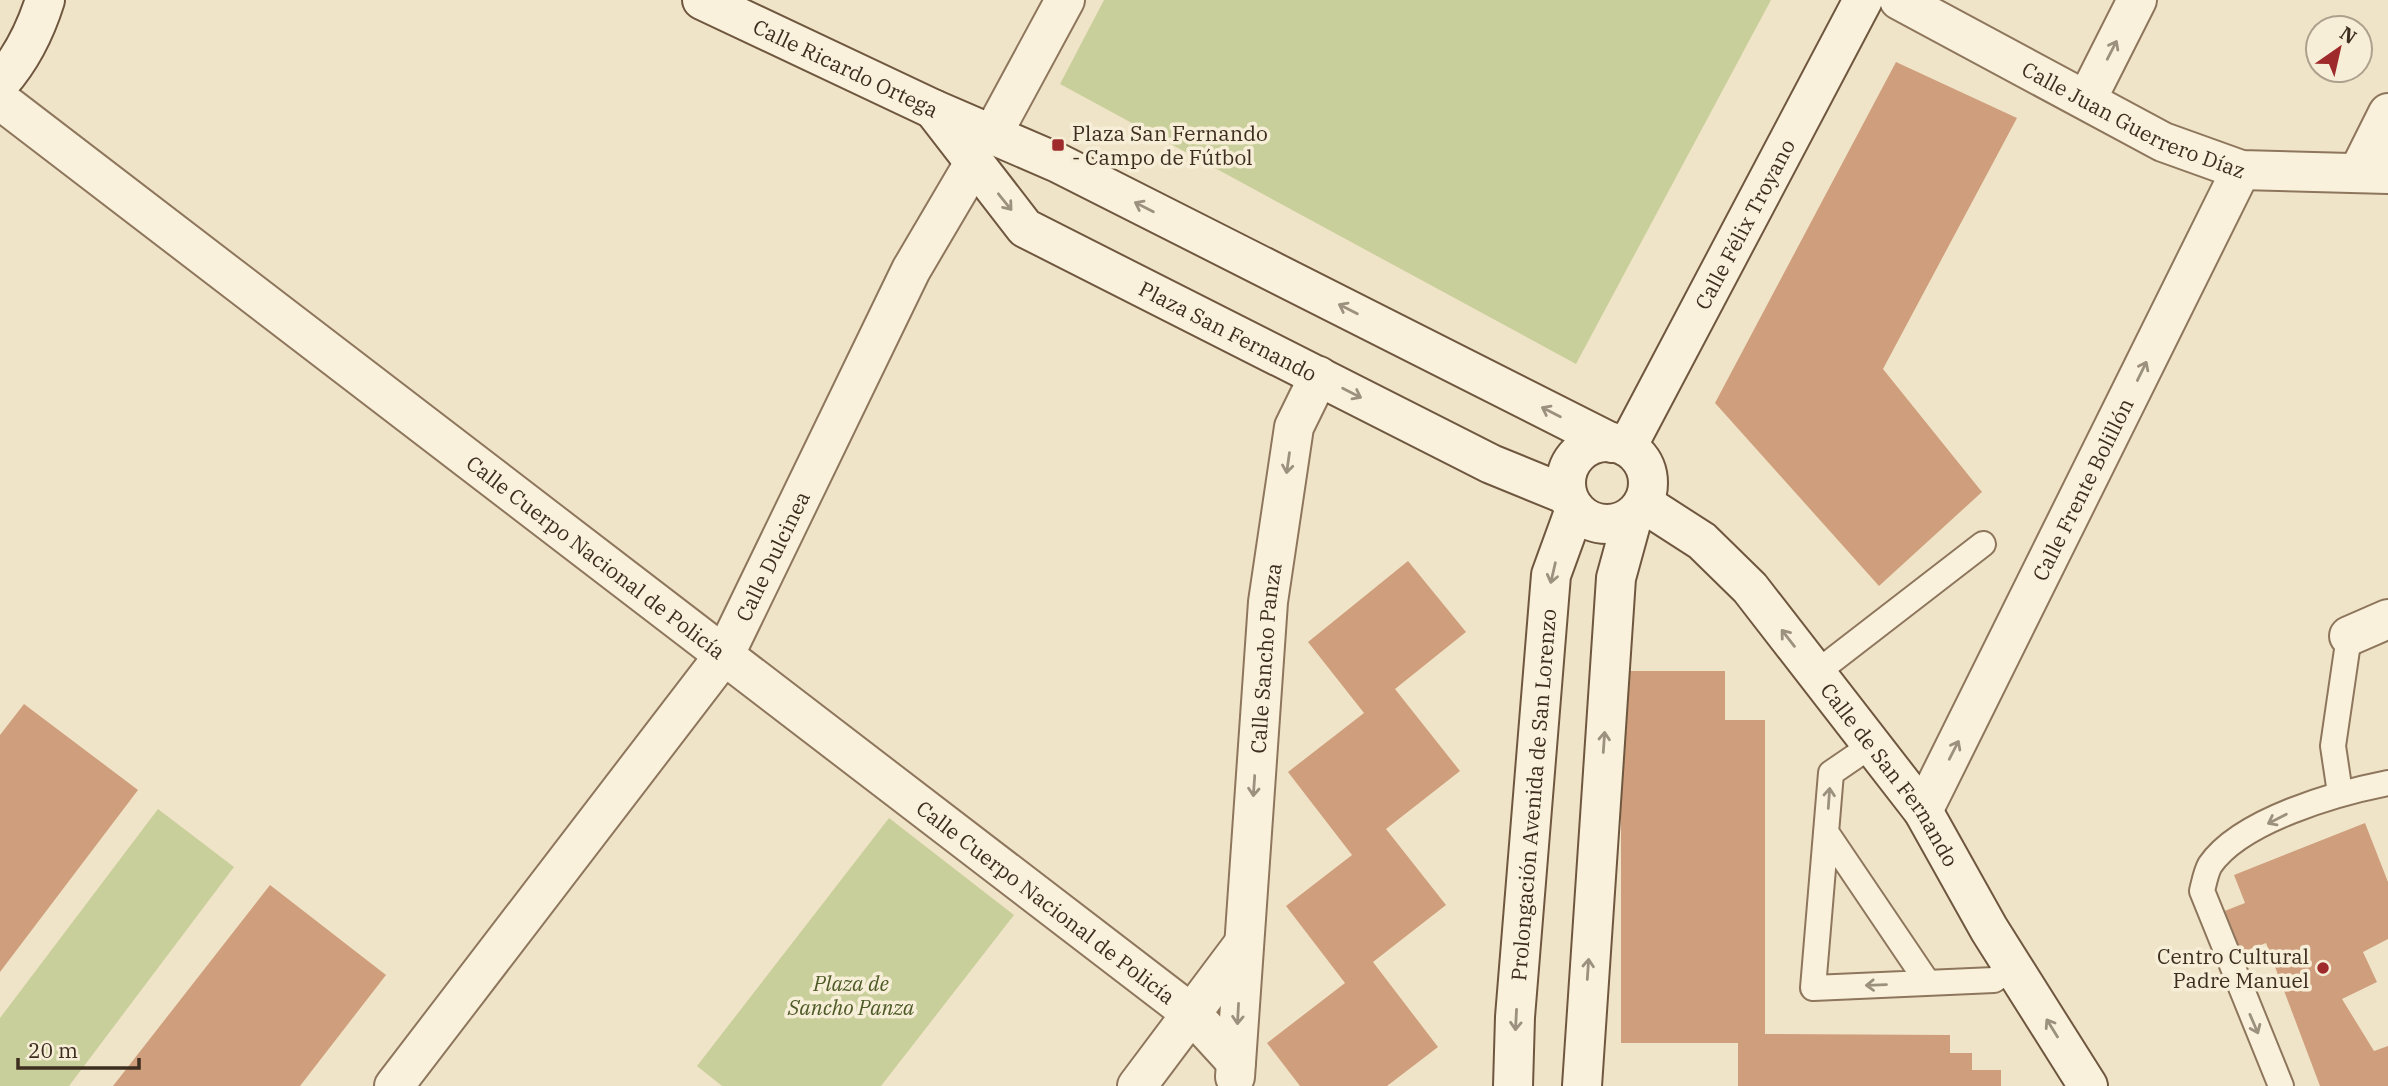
<svg xmlns="http://www.w3.org/2000/svg" width="2388" height="1086" font-family="'IBM Plex Serif',serif">
	<style>
		.green { fill: #c9cf9b }
		.building { fill: #cf9f7d }
		.lines { fill: none; stroke-linecap: round; stroke-linejoin: round }
		.lane-casing { stroke: #8d765c; stroke-width: 28 }
		.street-casing { stroke: #8d765c; stroke-width: 42 }
		.secondary-casing { stroke: #6f573f; stroke-width: 42 }
		.lane { stroke: #faf1dc; stroke-width: 24 }
		.street { stroke: #faf1dc; stroke-width: 38 }
		.secondary { stroke: #faf1dc; stroke-width: 38 }
		.oneway { stroke: #9c907e }
		.poi-dot { fill: #9e2a2b; stroke: #f7eed8; stroke-width: 2.5 }
		.labels { text-anchor: middle; dominant-baseline: central; stroke-width: 7; stroke-linejoin: round; paint-order: stroke }
		.street-label { font-size: 21px; fill: #3d2e20; stroke: #f7eed8 }
		.poi-label { font-size: 21px; fill: #3d2e20; stroke: #f7eed8; text-anchor: start }
		.park-label { font-size: 21px; font-style: italic; fill: #4d5a26; stroke: #f7eed8 }
	</style>
	<rect width="100%" height="100%" fill="#f0e4c8"/>
	<path class="green" d="M1104,0H1771L1576,364L1060,84Z
		M158,809L234,867L69,1086H0V1018Z
		M889,818L1014,915L881,1086H722L697,1066Z"/>
	<path class="building" d="M1896,62L2017,118L1883,369L1982,492L1879,586L1715,403Z
		M1408,561L1466,632L1395,689L1460,771L1386,829L1446,905L1373,962L1438,1047L1387,1086H1300L1267,1043L1345,983L1286,906L1352,855L1288,772L1364,713L1308,642Z
		M1621,671H1725V720H1765V1034L1950,1035V1053H1972V1070H2001V1086H1738V1043H1621Z
		M24,704L138,790L0,972V735Z
		M2365,823L2388,882V939L2363,952L2377,982L2342,999L2374,1051L2388,1046V1086H2320L2266,943L2237,954L2222,912L2245,903L2234,875Z
		M270,885L386,975L300,1086H113Z"/>
	<g class="lines">
		<g class="lane-casing">
			<path id="lane" d="M1816,673L1983,544
				M1872,745L1831,773L1813,988L1994,980L2013,967
				M2340,793L2333,746L2349,636
				M1826,832L1928,983
				M2281,1086L2202,891C2204,883 2206,872 2210,865C2241,820 2337,793 2388,783"/>
		</g>
		<g class="street-casing">
			<g id="street">
				<path id="s1" d="M1899,0L2163,142L2241,170L2388,174"/>
				<path d="M2087,99L2137,0"/>
				<path id="s2" d="M0,100L1192,1014L1236,1062"/>
				<path d="M993,133L1065,0"/>
				<path d="M2358,173L2388,113"/>
				<path d="M2349,636L2388,619"/>
				<path id="s3" d="M1923,811L2241,170"/>
				<path id="s4" d="M1235,1077L1268,602L1294,427L1319,376"/>
				<path id="s5" d="M394,1086L725,654L911,270L974,163"/>
				<path d="M1137,1086L1242,946"/>
			</g>
		</g>
		<g class="secondary-casing">
			<g id="secondary">
				<path id="s6" d="M702,0L933,109L1058,163L1612,443"/>
				<path d="M0,83C22,58 35,32 45,0"/>
				<path id="s7" d="M933,109L1025,228L1491,464L1567,495"/>
				<circle cx="1607" cy="483" r="41"/>
				<path id="s8" d="M1627,447L1863,0"/>
				<path id="s9" d="M1643,503L1702,541L1750,588L1923,811L1989,929L2088,1086"/>
				<path id="s10" d="M1513,1086L1515,1017L1551,575L1575,509"/>
				<path d="M1582,1086L1616,578L1633,516"/>
			</g>
		</g>
		<use href="#lane" class="lane"/>
		<use href="#street" class="street"/>
		<use href="#secondary" class="secondary"/>
	</g>
	<defs><path id="oneway-shaft" d="M-6 0H5M1.5-3L5.5 0L1.5 3" fill="none" stroke-width="1.6" stroke-linecap="round" stroke-linejoin="round" transform="scale(1.75)"/></defs>
	<g class="oneway">
		<use href="#oneway-shaft" transform="translate(2112 50) rotate(-63)"/>
		<use href="#oneway-shaft" transform="translate(1005 202) rotate(51)"/>
		<use href="#oneway-shaft" transform="translate(1144 207) rotate(-153)"/>
		<use href="#oneway-shaft" transform="translate(1348 309) rotate(-153)"/>
		<use href="#oneway-shaft" transform="translate(2142 371) rotate(-64)"/>
		<use href="#oneway-shaft" transform="translate(1352 393) rotate(27)"/>
		<use href="#oneway-shaft" transform="translate(1551 412) rotate(-153)"/>
		<use href="#oneway-shaft" transform="translate(1288 463) rotate(98)"/>
		<use href="#oneway-shaft" transform="translate(1553 573) rotate(103)"/>
		<use href="#oneway-shaft" transform="translate(1788 638) rotate(-128)"/>
		<use href="#oneway-shaft" transform="translate(1604 742) rotate(-86)"/>
		<use href="#oneway-shaft" transform="translate(1954 750) rotate(-63)"/>
		<use href="#oneway-shaft" transform="translate(1254 786) rotate(94)"/>
		<use href="#oneway-shaft" transform="translate(1829 798) rotate(-86)"/>
		<use href="#oneway-shaft" transform="translate(2277 819) rotate(153)"/>
		<use href="#oneway-shaft" transform="translate(1588 969) rotate(-86)"/>
		<use href="#oneway-shaft" transform="translate(1876 985) rotate(178)"/>
		<use href="#oneway-shaft" transform="translate(1238 1014) rotate(93)"/>
		<use href="#oneway-shaft" transform="translate(1516 1020) rotate(93)"/>
		<use href="#oneway-shaft" transform="translate(2254 1024) rotate(67)"/>
		<use href="#oneway-shaft" transform="translate(2052 1028) rotate(-122)"/>
	</g>
	<g class="poi-dot">
		<rect x="1051" y="138" width="14" height="14" rx="3.5"/>
		<circle cx="2323" cy="968" r="7"/>
	</g>
	<g class="labels">
		<g class="street-label">
			<text stroke="none"><textPath href="#s6" startOffset="159">Calle Ricardo Ortega</textPath></text>
			<text stroke="none"><textPath href="#s1" startOffset="264">Calle Juan Guerrero Díaz</textPath></text>
			<text stroke="none"><textPath href="#s8" startOffset="252">Calle Félix Troyano</textPath></text>
			<text stroke="none"><textPath href="#s7" startOffset="378">Plaza San Fernando</textPath></text>
			<text stroke="none"><textPath href="#s3" startOffset="359">Calle Frente Bolillón</textPath></text>
			<text stroke="none"><textPath href="#s2" startOffset="751">Calle Cuerpo Nacional de Policía</textPath></text>
			<text stroke="none"><textPath href="#s5" startOffset="653">Calle Dulcinea</textPath></text>
			<text stroke="none"><textPath href="#s4" startOffset="420">Calle Sancho Panza</textPath></text>
			<text stroke="none"><textPath href="#s9" startOffset="371">Calle de San Fernando</textPath></text>
			<text stroke="none"><textPath href="#s10" startOffset="292">Prolongación Avenida de San Lorenzo</textPath></text>
			<text stroke="none"><textPath href="#s2" startOffset="1318">Calle Cuerpo Nacional de Policía</textPath></text>
		</g>
		<g class="poi-label">
			<text x="1072" y="133">Plaza San Fernando<tspan x="1072" dy="24">- Campo de Fútbol</tspan></text>
			<text x="2309" y="956" text-anchor="end">Centro Cultural<tspan x="2309" dy="24">Padre Manuel</tspan></text>
		</g>
		<g class="park-label">
			<text x="851" y="983">Plaza de<tspan x="851" dy="24">Sancho Panza</tspan></text>
		</g>
	</g>
	<g transform="translate(2339 49) rotate(34)"><circle r="33" fill="#f7eed8" stroke="#ada18e" stroke-width="2"/>
	<path d="M0-5L12 26L0 18L-12 26Z" fill="#9e2a2b"/>
	<text y="-10" font-size="19" font-weight="bold" text-anchor="middle" fill="#3d2e20">N</text>
	</g>
	<path d="M18 1058v10h121v-10" fill="none" stroke="#3d2e20" stroke-width="3.5"/>
	<text x="28" y="1058" font-size="21" fill="#3d2e20" stroke="#f7eed8" stroke-width="5" paint-order="stroke">20 m</text>
</svg>
